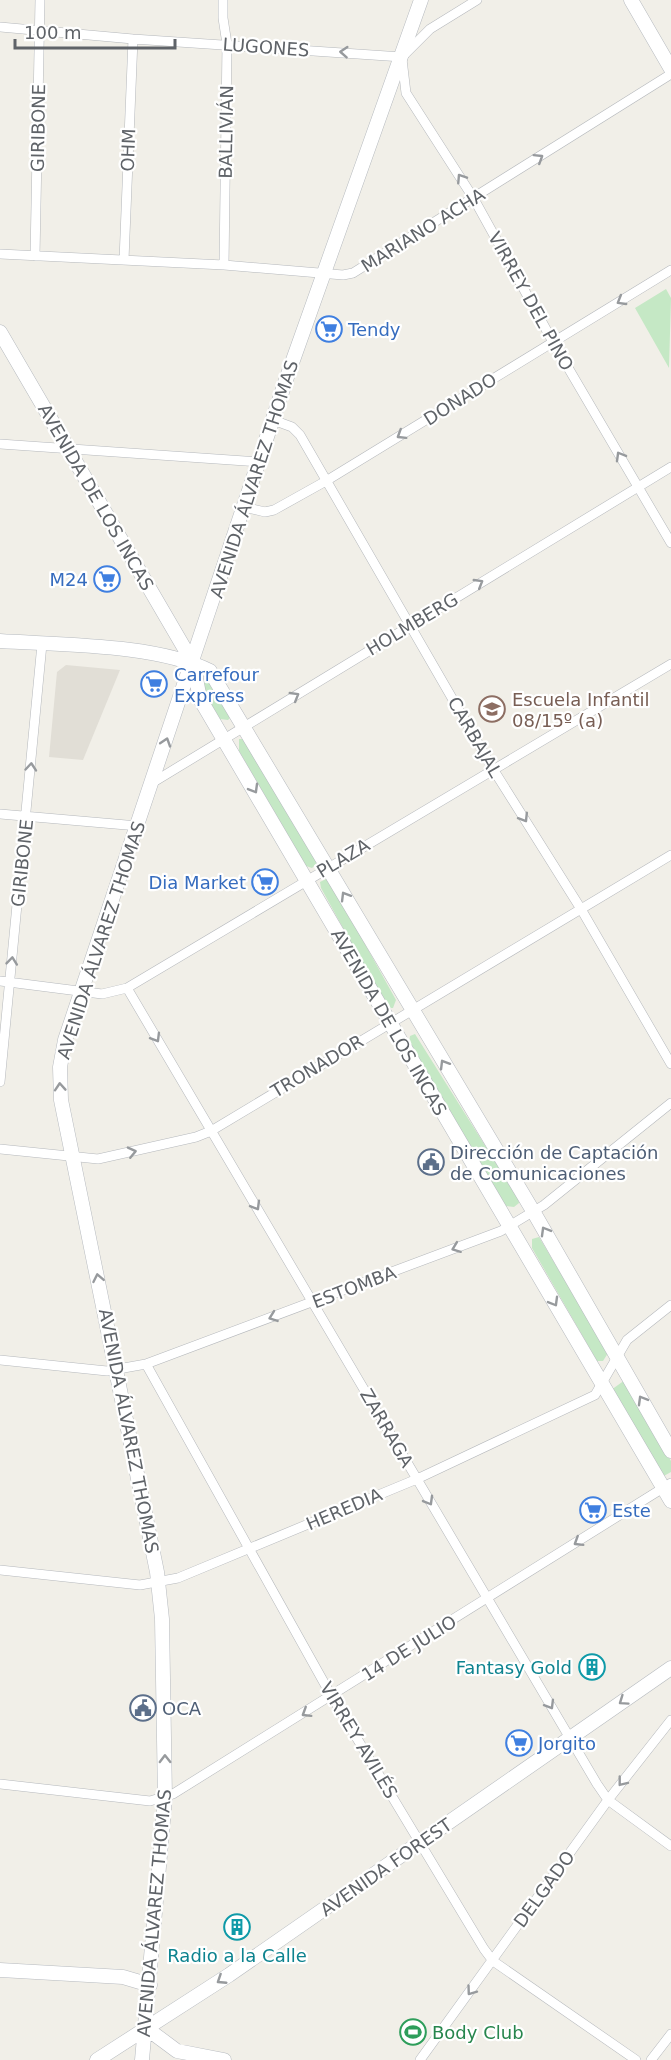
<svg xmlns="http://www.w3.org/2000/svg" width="671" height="2060" font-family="'DejaVu Sans',sans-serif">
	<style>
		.education { fill: #e1ded6 }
		.green { fill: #c5e8c5 }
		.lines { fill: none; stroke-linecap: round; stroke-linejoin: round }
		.street-casing { stroke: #b5b8bc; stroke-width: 10 }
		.secondary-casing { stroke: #b6babf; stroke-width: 15 }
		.street { stroke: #fff; stroke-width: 9 }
		.secondary { stroke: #fff; stroke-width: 14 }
		.oneway { stroke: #979a9d }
		.labels { text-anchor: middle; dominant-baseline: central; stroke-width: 4.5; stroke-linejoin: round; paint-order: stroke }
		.street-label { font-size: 18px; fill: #5f6368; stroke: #fff }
		.shop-label { font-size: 18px; fill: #366cbe; stroke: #fff; text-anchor: start }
		.education-label { font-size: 18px; fill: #785e54; stroke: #fff; text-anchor: start }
		.service-label { font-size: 18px; fill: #4e5e75; stroke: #fff; text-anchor: start }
		.culture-label { font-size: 18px; fill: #0d838f; stroke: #fff; text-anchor: end }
		.leisure-label { font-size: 18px; fill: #27864d; stroke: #fff; text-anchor: start }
	</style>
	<rect width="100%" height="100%" fill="#f1efe8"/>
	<path class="education" d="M66,665L120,670L83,760L49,757L57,672Z"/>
	<path class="green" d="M666,289L671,298L669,368L635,308Z
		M208,679L230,718L228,720L220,719L201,687L202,682Z
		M239,739H243L318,862L312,868L306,866L239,751Z
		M326,879L330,881L396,1000L393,1008H387L321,888L320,882Z
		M415,1034L518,1198L519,1203L514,1207L506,1206L409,1043L410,1036Z
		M539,1237L608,1353L603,1361H597L532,1248V1239Z
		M625,1380L671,1461V1472L662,1477L611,1390Z"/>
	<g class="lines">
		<g class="street-casing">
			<path id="street" d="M223,0V18L227,44L224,265
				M0,27L133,39L402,57L430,29L477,0
				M402,59L406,93L474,199L553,342L671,543
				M0,254L224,265L343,275L353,273L671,74
				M35,256L40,0
				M124,260L133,39
				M273,420L292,427L300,435L493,769L581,909L671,1064
				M0,444L259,462
				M244,507L265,512L274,510L326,481L671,270
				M152,783L671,467
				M0,814L138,826
				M0,981L102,994L127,988L671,664
				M127,988L597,1784L608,1800L671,1846
				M0,1082L42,644
				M0,1149L98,1159L196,1137L211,1131L671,855
				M0,1360L107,1371L146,1364L501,1231L544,1205L671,1103
				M146,1364L332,1697L484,1949L493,1961L636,2060
				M0,1570L140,1585L178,1578L417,1479L595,1395L627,1340L671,1305
				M0,1784L150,1801L173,1794L671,1483
				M420,2060L608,1800L671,1720
				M651,2060L671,2034"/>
		</g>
		<g class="secondary-casing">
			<path id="secondary" d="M631,0L671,69
				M0,332L193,663L200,699L671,1501
				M0,641C61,645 157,644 210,671L533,1211L671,1451
				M0,1970L123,1977L150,1985
				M146,2028L177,2051L224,2060
				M97,2060L229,1975L671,1668
				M142,2060L165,1798L162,1619L157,1572L61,1100L60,1067L65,1040L287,377L421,0"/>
		</g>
		<use href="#street" class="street"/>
		<use href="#secondary" class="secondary"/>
	</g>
	<defs><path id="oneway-chevron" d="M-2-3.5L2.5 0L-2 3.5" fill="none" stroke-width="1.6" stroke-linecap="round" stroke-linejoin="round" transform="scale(1.5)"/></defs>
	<g class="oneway">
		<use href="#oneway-chevron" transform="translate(344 52) rotate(-176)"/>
		<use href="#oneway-chevron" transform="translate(539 158) rotate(-32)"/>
		<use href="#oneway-chevron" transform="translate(461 178) rotate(-123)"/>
		<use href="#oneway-chevron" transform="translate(621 301) rotate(149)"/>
		<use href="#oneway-chevron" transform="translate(401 435) rotate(148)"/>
		<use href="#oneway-chevron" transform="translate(620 456) rotate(-120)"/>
		<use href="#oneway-chevron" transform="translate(479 583) rotate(-31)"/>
		<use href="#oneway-chevron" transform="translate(295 696) rotate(-31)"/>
		<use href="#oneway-chevron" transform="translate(166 742) rotate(-72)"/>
		<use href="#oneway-chevron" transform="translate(31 767) rotate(-85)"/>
		<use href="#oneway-chevron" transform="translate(254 789) rotate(60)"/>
		<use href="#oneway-chevron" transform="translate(524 818) rotate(58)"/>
		<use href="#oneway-chevron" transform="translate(345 896) rotate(-121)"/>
		<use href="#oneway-chevron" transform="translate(12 961) rotate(-84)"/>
		<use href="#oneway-chevron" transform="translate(156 1038) rotate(59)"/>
		<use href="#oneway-chevron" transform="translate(444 1064) rotate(-121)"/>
		<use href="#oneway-chevron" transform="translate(60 1087) rotate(-94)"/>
		<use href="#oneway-chevron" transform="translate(132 1152) rotate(-13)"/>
		<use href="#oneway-chevron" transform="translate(256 1206) rotate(59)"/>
		<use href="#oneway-chevron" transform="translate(545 1231) rotate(-120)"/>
		<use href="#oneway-chevron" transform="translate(456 1248) rotate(159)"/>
		<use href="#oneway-chevron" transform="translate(98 1278) rotate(-101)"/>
		<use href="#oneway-chevron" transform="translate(554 1302) rotate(60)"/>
		<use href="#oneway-chevron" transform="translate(273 1317) rotate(160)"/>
		<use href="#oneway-chevron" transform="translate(642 1400) rotate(-120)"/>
		<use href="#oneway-chevron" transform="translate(429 1501) rotate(60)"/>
		<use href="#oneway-chevron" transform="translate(578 1542) rotate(148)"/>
		<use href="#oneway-chevron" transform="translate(623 1701) rotate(145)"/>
		<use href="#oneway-chevron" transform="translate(550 1705) rotate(59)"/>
		<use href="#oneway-chevron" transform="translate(306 1713) rotate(148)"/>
		<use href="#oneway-chevron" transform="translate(165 1759) rotate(-91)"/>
		<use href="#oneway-chevron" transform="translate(622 1782) rotate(128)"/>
		<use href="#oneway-chevron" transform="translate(221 1980) rotate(147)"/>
		<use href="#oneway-chevron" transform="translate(471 1991) rotate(126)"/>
	</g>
	<defs>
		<g id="supermarket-ring" transform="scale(1.35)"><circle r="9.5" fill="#fff" stroke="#3f7fe0" stroke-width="1.5"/><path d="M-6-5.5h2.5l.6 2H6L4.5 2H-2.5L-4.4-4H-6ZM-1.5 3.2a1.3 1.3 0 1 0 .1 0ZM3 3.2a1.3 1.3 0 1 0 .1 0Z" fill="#3f7fe0"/></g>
		<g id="school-ring" transform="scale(1.35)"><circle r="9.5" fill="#fff" stroke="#8d6e63" stroke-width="1.5"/><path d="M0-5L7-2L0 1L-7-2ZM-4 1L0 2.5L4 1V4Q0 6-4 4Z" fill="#8d6e63"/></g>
		<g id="civic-ring" transform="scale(1.35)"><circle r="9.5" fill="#fff" stroke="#5c6f8a" stroke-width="1.5"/><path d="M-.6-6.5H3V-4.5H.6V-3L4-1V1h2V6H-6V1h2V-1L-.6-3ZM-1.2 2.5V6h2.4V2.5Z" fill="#5c6f8a"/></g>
		<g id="building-ring" transform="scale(1.35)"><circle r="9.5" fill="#fff" stroke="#0f9aa8" stroke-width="1.5"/><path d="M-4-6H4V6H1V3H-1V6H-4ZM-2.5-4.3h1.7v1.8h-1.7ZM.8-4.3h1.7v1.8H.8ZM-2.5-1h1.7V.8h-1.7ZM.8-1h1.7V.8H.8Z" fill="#0f9aa8"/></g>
		<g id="stadium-ring" transform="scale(1.35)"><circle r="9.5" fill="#fff" stroke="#2e9e5b" stroke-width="1.5"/><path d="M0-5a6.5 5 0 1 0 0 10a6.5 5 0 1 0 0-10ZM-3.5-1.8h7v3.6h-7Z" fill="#2e9e5b"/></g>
	</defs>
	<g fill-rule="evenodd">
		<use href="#supermarket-ring" x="329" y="329"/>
		<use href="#supermarket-ring" x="107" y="579"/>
		<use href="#supermarket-ring" x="154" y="684"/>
		<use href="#school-ring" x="492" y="709"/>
		<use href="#supermarket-ring" x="265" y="882"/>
		<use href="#civic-ring" x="431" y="1162"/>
		<use href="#supermarket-ring" x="593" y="1510"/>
		<use href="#building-ring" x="592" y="1667"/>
		<use href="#civic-ring" x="143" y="1708"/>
		<use href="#supermarket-ring" x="519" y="1743"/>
		<use href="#building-ring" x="237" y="1927"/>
		<use href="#stadium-ring" x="413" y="2032"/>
	</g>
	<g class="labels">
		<g class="street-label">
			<text transform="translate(266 47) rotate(4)">LUGONES</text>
			<text transform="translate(38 128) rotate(-89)">GIRIBONE</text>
			<text transform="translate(226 132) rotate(-89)">BALLIVIÁN</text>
			<text transform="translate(128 150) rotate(-88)">OHM</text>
			<text transform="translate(423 230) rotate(-32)">MARIANO ACHA</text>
			<text transform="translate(531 301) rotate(61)">VIRREY DEL PINO</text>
			<text transform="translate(460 399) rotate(-32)">DONADO</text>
			<text transform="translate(254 479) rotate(-72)">AVENIDA ÁLVAREZ THOMAS</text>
			<text transform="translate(96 497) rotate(60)">AVENIDA DE LOS INCAS</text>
			<text transform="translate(412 624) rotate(-31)">HOLMBERG</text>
			<text transform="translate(475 737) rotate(60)">CARBAJAL</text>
			<text transform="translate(343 858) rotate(-31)">PLAZA</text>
			<text transform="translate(22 863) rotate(-84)">GIRIBONE</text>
			<text transform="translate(101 940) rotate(-72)">AVENIDA ÁLVAREZ THOMAS</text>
			<text transform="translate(389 1022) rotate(60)">AVENIDA DE LOS INCAS</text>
			<text transform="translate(317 1066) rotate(-31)">TRONADOR</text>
			<text transform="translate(354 1287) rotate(-21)">ESTOMBA</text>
			<text transform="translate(387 1428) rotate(60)">ZARRAGA</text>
			<text transform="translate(129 1431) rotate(79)">AVENIDA ÁLVAREZ THOMAS</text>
			<text transform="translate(344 1509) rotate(-23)">HEREDIA</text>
			<text transform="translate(409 1648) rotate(-32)">14 DE JULIO</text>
			<text transform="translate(359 1740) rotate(59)">VIRREY AVILÉS</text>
			<text transform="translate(386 1867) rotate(-35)">AVENIDA FOREST</text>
			<text transform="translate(544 1889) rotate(-54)">DELGADO</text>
			<text transform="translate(154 1913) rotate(-85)">AVENIDA ÁLVAREZ THOMAS</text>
		</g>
		<g class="shop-label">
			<text x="348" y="329">Tendy</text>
			<text x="88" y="579" text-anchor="end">M24</text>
			<text x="174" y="674">Carrefour<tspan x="174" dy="21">Express</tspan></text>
			<text x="246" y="882" text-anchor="end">Dia Market</text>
			<text x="612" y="1510">Este</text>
			<text x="538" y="1743">Jorgito</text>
		</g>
		<g class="education-label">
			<text x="512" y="699">Escuela Infantil<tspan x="512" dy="21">08/15º (a)</tspan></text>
		</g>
		<g class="service-label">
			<text x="450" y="1152">Dirección de Captación<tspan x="450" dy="21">de Comunicaciones</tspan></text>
			<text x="162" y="1708">OCA</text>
		</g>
		<g class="culture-label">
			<text x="572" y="1667">Fantasy Gold</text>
			<text x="237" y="1955" text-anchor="middle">Radio a la Calle</text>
		</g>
		<g class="leisure-label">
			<text x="432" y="2032">Body Club</text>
		</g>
	</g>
	<path d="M15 39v9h160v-9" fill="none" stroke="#5f6368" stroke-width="3"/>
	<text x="24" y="39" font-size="18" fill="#5f6368" stroke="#ffffff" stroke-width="4.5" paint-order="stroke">100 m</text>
</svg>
